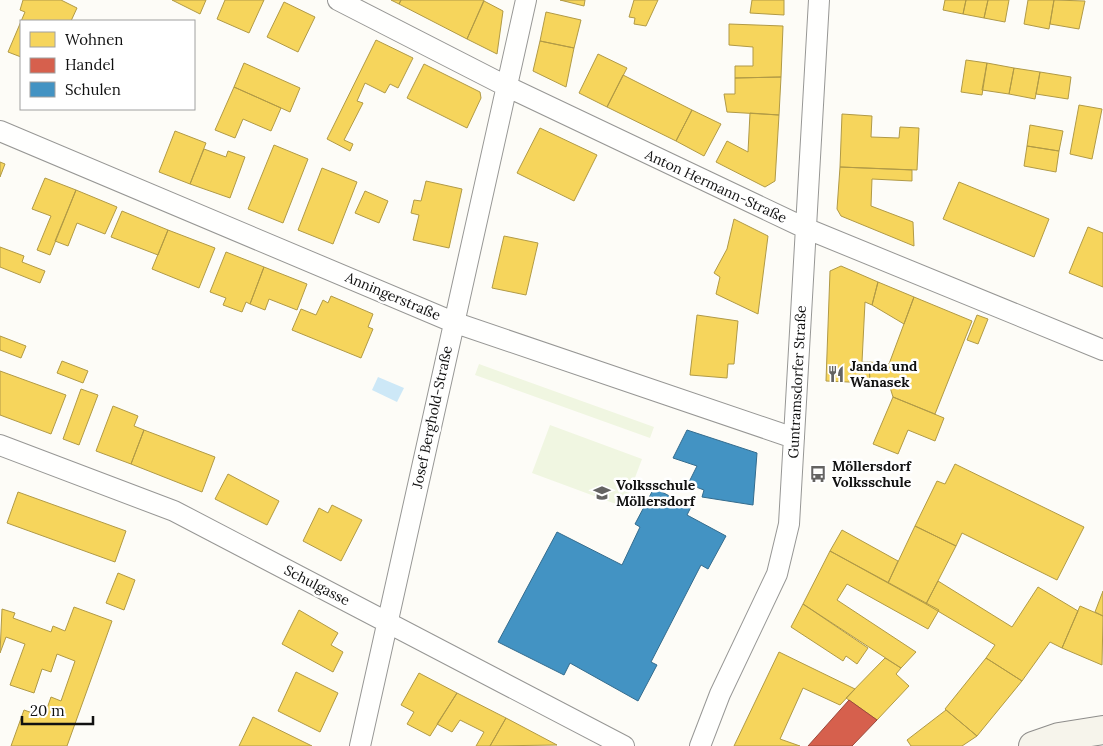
<svg xmlns="http://www.w3.org/2000/svg" width="1103" height="746" font-family="Lora,serif">
	<style>
		.pitch { fill: #f0f6e1 }
		.water { fill: #cde8f7 }
		.homes { fill: #f6d55c; stroke: #b19a46 }
		.shops { fill: #d6604d; stroke: #9b483b }
		.schools { fill: #4393c3; stroke: #346c8e }
		.lines { fill: none; stroke-linecap: round; stroke-linejoin: round }
		.street-casing { stroke: #979795; stroke-width: 22 }
		.secondary-casing { stroke: #8e8d8b; stroke-width: 30 }
		.street { stroke: #fffffe; stroke-width: 20 }
		.secondary { stroke: #f6f4eb; stroke-width: 28 }
		.labels { text-anchor: middle; dominant-baseline: central; stroke-width: 5; stroke-linejoin: round; paint-order: stroke }
		.street-label { font-size: 14px; fill: #111; stroke: #fff }
		.poi-label { font-size: 14px; font-weight: bold; fill: #111; stroke: #fff; text-anchor: start }
	</style>
	<rect width="100%" height="100%" fill="#fdfcf7"/>
	<path class="pitch" d="M479,364L654,427L650,438L475,375Z
		M550,425L642,459L624,507L532,473Z"/>
	<path class="water" d="M378,377L404,388L397,402L372,390Z"/>
	<path class="homes" d="M23,0H61L77,8L71,21H21V57L8,52L25,12L20,10Z
		M172,0H206L200,14Z
		M225,0H264L249,33L217,19Z
		M391,0H401L399,4Z
		M401,0H484L467,39L399,4Z
		M560,0H585L584,6Z
		M634,0H658L646,26L634,24L635,18L629,17Z
		M752,0H784V15L750,13Z
		M945,0H966L963,14L943,10Z
		M966,0H988L984,18L963,14Z
		M988,0H1009L1005,22L984,18Z
		M1028,0H1054L1049,29L1024,24Z
		M1054,0L1085,1L1079,29L1050,24Z
		M484,1L503,11L497,54L467,39Z
		M284,2L315,17L298,52L267,37Z
		M546,12L581,20L574,48L540,41Z
		M729,24L783,26L781,77L735,78V66H753V47L729,45Z
		M376,40L413,58L398,88L390,84L385,93L365,83L357,101L363,103L344,140L353,144L350,151L327,139Z
		M540,41L574,48L566,87L533,71Z
		M598,54L627,68L607,107L579,93Z
		M966,60L987,63L982,95L961,92Z
		M244,63L300,88L290,112L234,87Z
		M987,63L1014,68L1009,94L982,90Z
		M424,64L480,92L481,98L467,128L407,98Z
		M1014,68L1040,72L1035,99L1009,94Z
		M1040,72L1071,77L1068,99L1036,94Z
		M623,75L692,110L676,141L607,107Z
		M781,77L779,115L727,112L724,94H735V78Z
		M234,87L281,108L271,131L243,119L235,138L215,130Z
		M1079,105L1102,109L1092,159L1070,154Z
		M692,110L721,124L704,156L676,141Z
		M750,113L779,115L775,181L765,187L716,162L727,141L748,152Z
		M842,114L872,116L871,137L899,138L900,127L919,128L917,170L840,167Z
		M1030,125L1063,131L1059,151L1027,146Z
		M540,128L597,155L574,201L517,173Z
		M175,131L206,143L190,184L159,172Z
		M274,145L308,159L283,223L248,209Z
		M1027,146L1059,151L1056,172L1024,166Z
		M204,149L226,157L228,151L245,157L230,198L190,184Z
		M0,162L5,164L0,177Z
		M840,167L912,170V181L872,179L871,206L913,222L914,246L841,216L837,209Z
		M322,168L357,182L333,244L298,230Z
		M45,178L76,190L50,255L37,250L51,216L32,209Z
		M426,181L462,189L449,248L413,240L419,215L411,213L414,200L421,201Z
		M959,182L1049,219L1034,257L943,219Z
		M76,190L117,207L105,234L77,223L68,246L55,241Z
		M365,191L388,201L379,223L355,213Z
		M122,211L168,230L158,255L111,237Z
		M734,219L768,236L758,314L716,294L720,277L714,273L727,249Z
		M1088,227L1103,233V287L1069,273Z
		M168,230L215,248L199,288L152,269Z
		M504,236L538,243L526,295L492,288Z
		M0,247L24,256L22,262L45,271L40,283L0,267Z
		M226,252L264,267L250,304L246,302L242,312L223,305L226,298L210,292Z
		M841,266L878,282L872,305L865,302L862,362H869L870,383L826,381L830,271Z
		M264,267L307,284L297,310L269,299L265,310L250,304Z
		M878,282L914,297L904,324L872,305Z
		M331,296L373,314L368,327L373,329L361,358L292,330L301,309L316,315L323,300L328,303Z
		M914,297L972,321L935,414L893,397L889,384L870,383L869,362L889,364Z
		M697,315L738,321L734,364H728L727,378L690,375Z
		M977,315L988,319L978,344L967,340Z
		M0,336L26,346L21,358L0,350Z
		M62,361L88,371L83,383L57,373Z
		M0,371L66,395L51,434L0,415Z
		M81,389L98,395L79,445L63,439Z
		M893,397L944,418L935,441L908,430L898,454L873,444Z
		M113,406L138,416L134,426L144,430L131,464L96,451Z
		M144,430L215,457L202,492L131,464Z
		M955,464L1084,527L1057,580L962,533L956,546L915,526L937,481L945,484Z
		M228,474L279,501L267,525L215,499Z
		M18,492L126,531L115,562L7,523Z
		M332,505L362,520L341,561L303,541L319,508L328,513Z
		M915,526L956,546L926,604L888,583Z
		M842,530L898,561L888,583L830,551Z
		M830,551L939,610L928,629L847,584L837,600L916,652L901,668L803,604Z
		M118,573L135,580L124,610L106,603Z
		M938,581L1012,627L1038,587L1078,611L1062,648L1050,642L1022,681L986,658L995,645L926,604Z
		M1103,591V616L1095,612Z
		M803,604L868,648L857,664L846,656L843,661L791,627Z
		M1080,606L1103,616L1102,665L1062,648Z
		M74,607L112,621L67,746H11L24,710L44,717L51,697L61,701L75,661L57,654L51,672L42,669L34,693L10,685L25,644L6,637L0,653L2,609L15,613L13,618L51,632L53,626L65,631Z
		M299,610L338,633L331,645L343,652L333,672L282,644Z
		M779,652L855,689L840,705L803,688L780,739L800,746H734Z
		M885,658L901,668L896,674L909,686L877,720L846,698Z
		M986,658L1022,681L977,736L945,709Z
		M296,672L338,693L320,732L278,711Z
		M419,673L457,693L430,736L407,724L414,712L401,705Z
		M457,693L506,718L490,746H476L484,732L460,720L452,732L437,724Z
		M946,710L977,736L962,746H911L907,740Z
		M253,717L312,746H239Z
		M506,718L557,745L490,746Z"/>
	<path class="shops" d="M849,700L877,720L852,746H808Z"/>
	<path class="schools" d="M687,430L757,453L753,505L702,497L704,490L688,484L697,466L673,458Z
		M654,488L691,507L687,515L726,536L708,569L701,565L651,662L657,665L638,701L570,663L564,675L498,642L557,532L622,565L640,527L635,524Z"/>
	<g class="lines">
		<g class="street-casing">
			<path id="street" d="M338,0L506,86L805,228L1103,350
				M0,131L453,322L794,438
				M0,445L174,511L624,746
				M360,746L526,0
				M700,746L720,694L777,574L789,524L819,0"/>
		</g>
		<g class="secondary-casing">
			<path id="secondary" d="M1033,746L1059,737L1103,730"/>
		</g>
		<use href="#street" class="street"/>
		<use href="#secondary" class="secondary"/>
	</g>
	<defs>
		<g id="restaurant-bare" transform="scale(1.35)"><path d="M-5-6h1v4h1v-4h1v4h1v-4h1v5L-1.5 .5V6h-2V.5L-5-1ZM5-6V6H3V1.5H1.5Q1.5-4 5-6Z" fill="#646362" stroke="#fff" stroke-width="2.5" paint-order="stroke"/></g>
		<g id="bus-bare" transform="scale(1.35)"><path d="M-5-6H5V4H4V6H2V4H-2V6H-4V4H-5ZM-3.5-4V0h7V-4ZM-3.5 1.2v1.5H-2V1.2ZM2 1.2v1.5H3.5V1.2Z" fill="#646362" stroke="#fff" stroke-width="2.5" paint-order="stroke"/></g>
		<g id="school-bare" transform="scale(1.35)"><path d="M0-5L7-2L0 1L-7-2ZM-4 1L0 2.5L4 1V4Q0 6-4 4Z" fill="#646362" stroke="#fff" stroke-width="2.5" paint-order="stroke"/></g>
	</defs>
	<g fill-rule="evenodd">
		<use href="#restaurant-bare" x="836" y="374"/>
		<use href="#bus-bare" x="818" y="474"/>
		<use href="#school-bare" x="602" y="493"/>
	</g>
	<g class="labels">
		<g class="street-label">
			<text transform="translate(716 186) rotate(25)">Anton Hermann-Straße</text>
			<text transform="translate(393 296) rotate(23)">Anningerstraße</text>
			<text transform="translate(797 382) rotate(-87)">Guntramsdorfer Straße</text>
			<text transform="translate(432 417) rotate(-78)">Josef Berghold-Straße</text>
			<text transform="translate(317 585) rotate(27)">Schulgasse</text>
		</g>
		<g class="poi-label">
			<text x="850" y="366">Janda und<tspan x="850" dy="16">Wanasek</tspan></text>
			<text x="832" y="466">Möllersdorf<tspan x="832" dy="16">Volksschule</tspan></text>
			<text x="616" y="485">Volksschule<tspan x="616" dy="16">Möllersdorf</tspan></text>
		</g>
	</g>
	<rect x="20" y="20" width="175" height="90" fill="#ffffff" stroke="#a0a0a0"/>
	<rect x="30" y="32" width="25" height="15" fill="#f6d55c" stroke="#a0a0a0"/>
	<text x="65" y="45" font-size="15" fill="#111111">Wohnen</text>
	<rect x="30" y="58" width="25" height="15" fill="#d6604d" stroke="#a0a0a0"/>
	<text x="65" y="70" font-size="15" fill="#111111">Handel</text>
	<rect x="30" y="82" width="25" height="15" fill="#4393c3" stroke="#a0a0a0"/>
	<text x="65" y="95" font-size="15" fill="#111111">Schulen</text>
	<path d="M22 716v8h71v-8" fill="none" stroke="#111111" stroke-width="2.5"/>
	<text x="30" y="716" font-size="15" fill="#111111" stroke="#ffffff" stroke-width="4" paint-order="stroke">20 m</text>
</svg>
